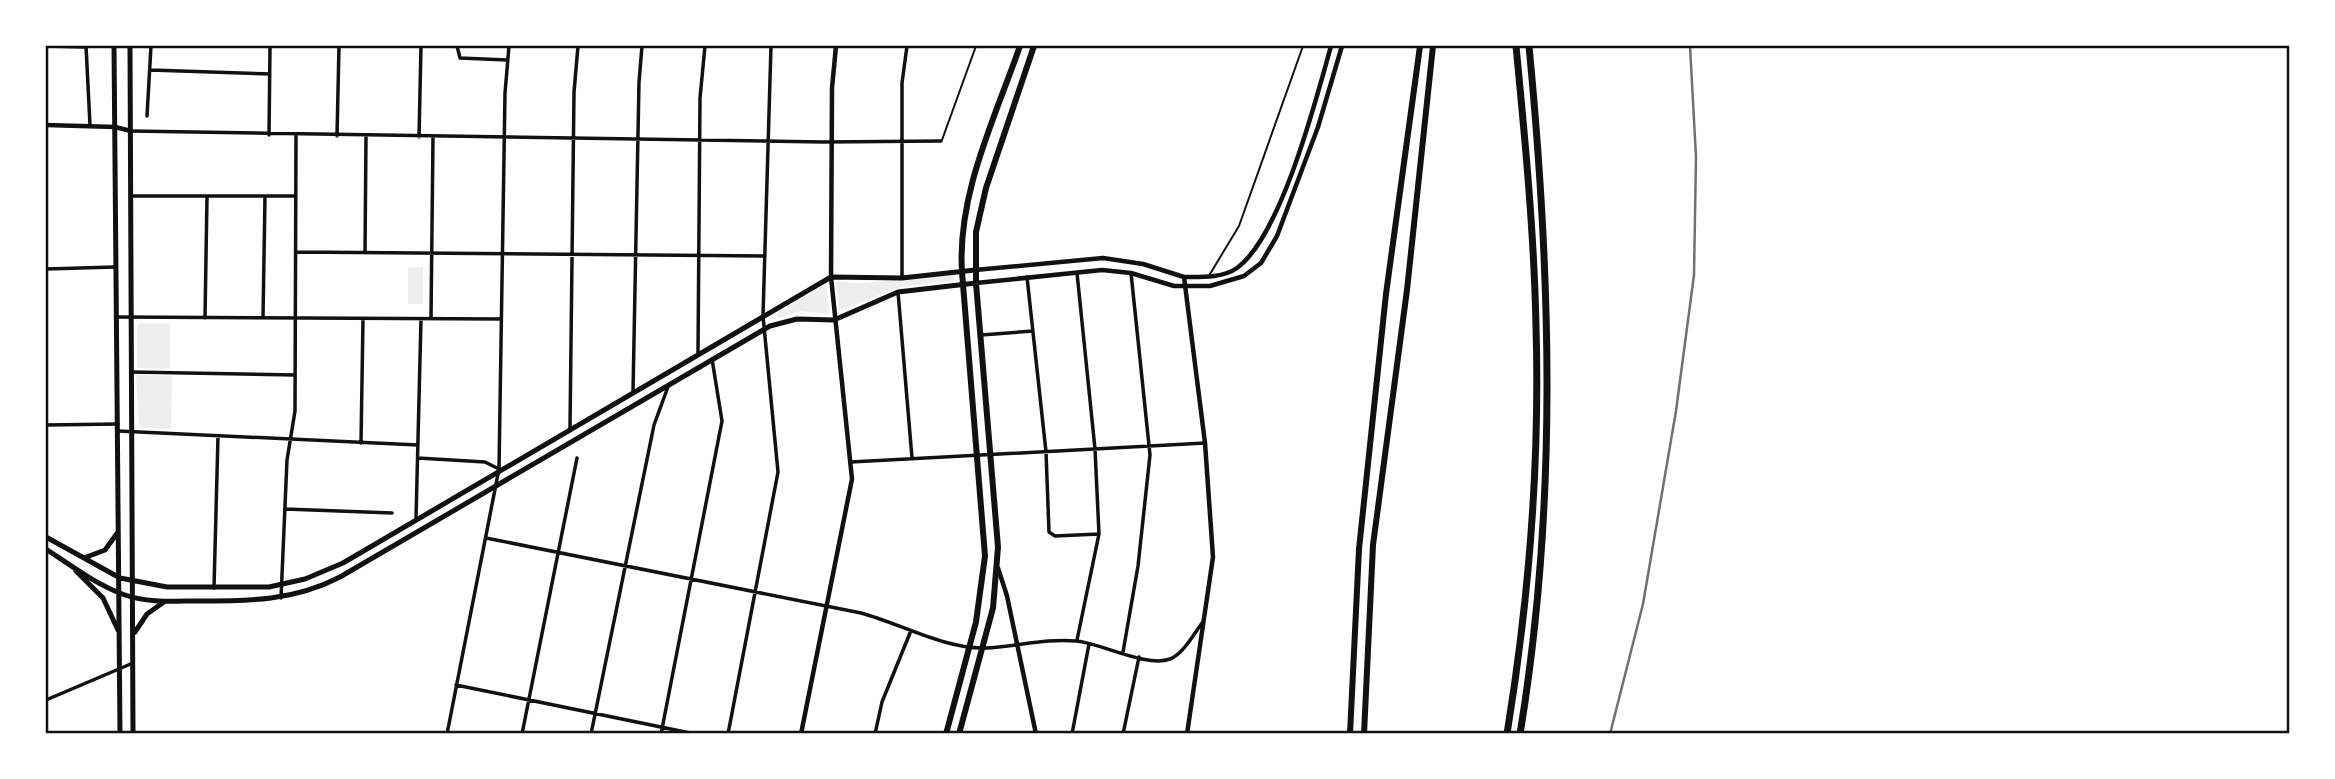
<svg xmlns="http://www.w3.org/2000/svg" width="2335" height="779" font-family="Karla,sans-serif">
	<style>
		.green { fill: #eee }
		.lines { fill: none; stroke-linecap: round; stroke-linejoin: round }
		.service { stroke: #111; stroke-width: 2 }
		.minor { stroke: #111; stroke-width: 3.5 }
		.tertiary { stroke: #111; stroke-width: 4.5 }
		.secondary { stroke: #111; stroke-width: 5 }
		.primary { stroke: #111; stroke-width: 6 }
		.trunk { stroke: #111; stroke-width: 6 }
		.motorway { stroke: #111; stroke-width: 7 }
		.rail { stroke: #707070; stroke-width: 2.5 }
		.neatline { fill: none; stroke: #111; stroke-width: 2.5 }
	</style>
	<rect width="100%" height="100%" fill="#fff"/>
	<path class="green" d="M408,267H423V304H408Z
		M953,275L954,281L900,287L839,311L836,282L864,283Z
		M826,284L829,314L800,311L779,318L776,314Z
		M141,323H170V369L137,368V326Z
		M136,375L172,376L171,429L139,428Z"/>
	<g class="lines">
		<path class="service" d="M942,140L976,46
			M1210,274L1239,226L1303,46"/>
		<path class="minor" d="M46,46L85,47
			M86,46L90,125
			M457,46L460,58L507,60
			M150,70L270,74
			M147,116L151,46
			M131,131L824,142L941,141
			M269,135L270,46
			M337,136L339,46
			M419,137L421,46
			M131,196H296
			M296,252L764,256
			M365,253L366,136
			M46,269L115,267
			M1027,277L1046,452L1049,532L1055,536L1099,534
			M902,278V83L907,46
			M898,292L912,458
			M117,317L500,319
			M205,318L207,197
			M263,318L265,196
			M431,319L433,137
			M981,335L1033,331
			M698,354L700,98L705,46
			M131,372L295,375
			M633,392L639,82L642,46
			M46,425L118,424
			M570,428L574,92L578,46
			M118,431L418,445
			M361,443L363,319
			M418,458L485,462L499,469
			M851,462L1205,443
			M285,509L392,513
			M416,519L421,319
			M486,538L861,613C899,623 944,649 985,648C1015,647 1045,638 1076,641C1101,643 1147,668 1170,659C1183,654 1194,634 1202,623
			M214,588L218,436
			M281,598L287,460L295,411L296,135
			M1077,640L1099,534L1095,449L1077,273
			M1123,652L1138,566L1150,455L1131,273
			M456,685L695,734
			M46,700L133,663
			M447,734L499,469L505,93L509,46
			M522,734L577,458
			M591,734L654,425L669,384
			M661,734L722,421L712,359
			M728,734L778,472L763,316L771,46
			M875,734L882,702L910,633
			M1072,734L1089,644
			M1123,734L1139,657"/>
		<path class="tertiary" d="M46,125L115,127L131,131
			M975,270L1103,258L1143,264L1184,277L1205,443L1213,557L1187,734
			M1184,277C1202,277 1223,278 1237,268C1281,236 1316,100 1331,46
			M976,283L1102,270L1131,273L1174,286H1210L1244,276L1261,263L1277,236L1318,127L1342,46
			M998,568L1007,596L1036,734
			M801,734L852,479L831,277L832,88L836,46"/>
		<path class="secondary" d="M114,46L120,734
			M130,46L133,734
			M46,537L120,578L167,587H269L305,579L343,563L831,277L902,278L975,270
			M46,549C70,565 97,585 125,595C148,603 174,601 199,601C249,601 294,601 340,577L770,326L797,319L834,320L898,292L976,283
			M84,558L105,550L118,532
			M76,571L103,598L118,630
			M135,632L147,614L164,602"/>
		<path class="primary" d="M1350,734L1359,549L1386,294L1420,46
			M1364,734L1373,545L1407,290L1433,46"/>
		<path class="trunk" d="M946,734L976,622L985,556L962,272C957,194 995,118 1020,46
			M959,734L993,608L998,547L976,283V232L986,188L1034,46"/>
		<path class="motorway" d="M1507,734C1529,599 1540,462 1536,326C1534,232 1525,139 1516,46
			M1520,734C1558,504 1551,276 1529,46"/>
		<path class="rail" d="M1610,734L1643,604L1676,411L1694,275L1696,157L1690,46"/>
	</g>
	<rect width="2335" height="779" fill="none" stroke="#ffffff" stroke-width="94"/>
	<rect x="47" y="47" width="2241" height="685" class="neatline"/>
</svg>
